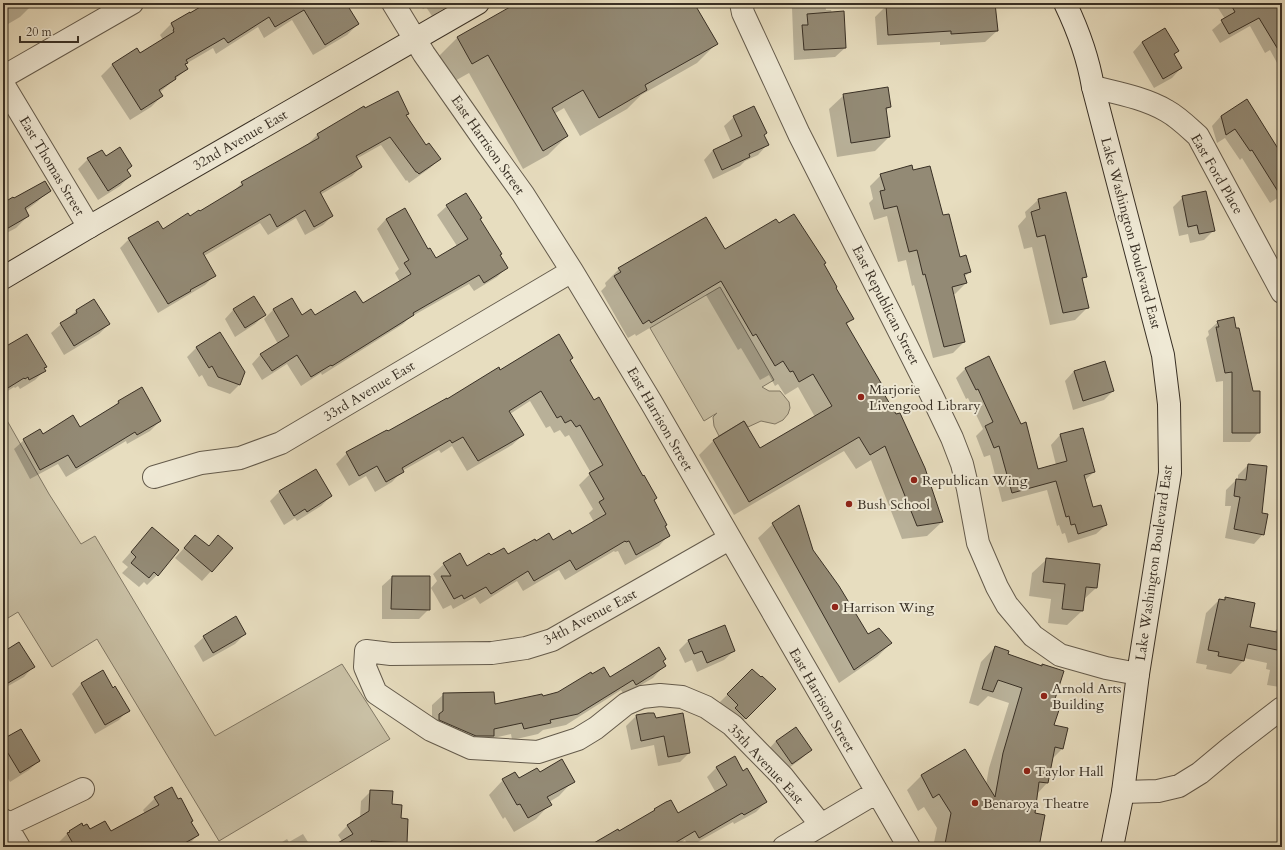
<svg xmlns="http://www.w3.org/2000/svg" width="1285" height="850" font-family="Cardo,serif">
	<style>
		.green { fill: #c9c0a5; stroke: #817865 }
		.shadow { fill: #0003 }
		.building { fill: #938a75; stroke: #393025 }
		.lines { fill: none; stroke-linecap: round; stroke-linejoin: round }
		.street-casing { stroke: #645b4c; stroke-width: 24 }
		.secondary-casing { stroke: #393025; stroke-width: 24 }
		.street { stroke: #efe9d5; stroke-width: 22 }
		.secondary { stroke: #efe9d5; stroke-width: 22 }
		.poi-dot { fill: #8f2418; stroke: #efe9d5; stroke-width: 1.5 }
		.labels { text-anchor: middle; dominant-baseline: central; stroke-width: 4; stroke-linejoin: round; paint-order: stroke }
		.street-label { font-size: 14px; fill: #393025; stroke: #efe9d5 }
		.poi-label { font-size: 14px; fill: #393025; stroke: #efe9d5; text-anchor: start }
	</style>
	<rect width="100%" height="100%" fill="#e7ddbf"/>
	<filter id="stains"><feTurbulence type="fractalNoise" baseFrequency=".005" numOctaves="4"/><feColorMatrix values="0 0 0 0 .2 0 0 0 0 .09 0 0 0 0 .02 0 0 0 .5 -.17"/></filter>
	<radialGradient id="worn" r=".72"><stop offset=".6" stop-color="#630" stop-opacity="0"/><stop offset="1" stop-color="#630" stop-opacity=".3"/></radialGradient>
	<path class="green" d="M720,287L774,380L762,387L769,391H780L789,402L790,408L788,414L783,420L775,424L761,421L748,427L744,421L719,436L714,426L713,417L717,413L704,421L650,328Z
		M5,417L49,494L81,544L95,536L215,736L342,664L390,739L219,841L97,639L52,667L18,612L3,621V419Z"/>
	<path class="shadow" d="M3,3H34L20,17L3,27Z
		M48,3H56L50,7Z
		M209,3H345L358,24L347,35L313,55L292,20L264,38L258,27L216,54L213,48L184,65L187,69L159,93L162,96L151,107L130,120L101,76L112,65L137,50L140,54L163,40L160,35L171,24Z
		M419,3H451L446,7L432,16L426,7L423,9Z
		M519,3H698L695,6L716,44L697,63L641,95L627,109L580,136L564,108L554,114L567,136L548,155L523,169L469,73L453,82L438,57L457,38Z
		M784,3H825L826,10H831L845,48L835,57L794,60L792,8H784Z
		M893,3H953V6L997,31L985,42L940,45V42L877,45L875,17L886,6L893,5Z
		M1224,3H1282V72L1270,50L1265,53L1250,26L1220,43L1212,30L1225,19L1218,8Z
		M1165,29L1178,51L1174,55L1181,68L1172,78L1154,88L1133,52L1142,42Z
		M844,95L890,107L885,111L889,137L875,151L837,157L829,109Z
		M364,108L365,109L408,113L406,116L426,146L440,159L430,168L409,183L407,180L406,181L381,145L356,159L361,167L352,176L320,195L332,216L323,225L305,235L296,218L268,235L260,223L204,256L214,276L205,285L158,313L120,248L129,239L163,230L199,212L234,191L242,183L308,144L317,135Z
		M1221,116L1282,156V195L1270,203L1242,158L1240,160L1225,138L1217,143L1212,126Z
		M734,117L763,136L767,145L758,155L745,161L740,166L713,179L704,160L713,150L731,142L724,126Z
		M88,159L131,166L126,171L130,176L120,186L98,200L78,169Z
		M912,172L943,216L959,258L970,272L964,277L966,283L955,294L953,295L964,342L953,353L933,358L914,285L912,286L906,260L898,262L887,216L874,220L869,203L873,199L870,186L881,175Z
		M49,190L37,202L25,211L28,216L16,228L3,235V206Z
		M1065,193L1086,276L1081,280L1088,307L1075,320L1050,325L1032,247L1024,249L1018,226L1026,217L1025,212L1038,200Z
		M1183,197L1213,231L1204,240L1190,243L1188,234L1179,236L1173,207Z
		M447,206L479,219L506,268L497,277L474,291L469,284L409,318L403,324L322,375L321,373L301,386L287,364L262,380L252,364L261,354L278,344L264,319L273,310L302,316H314L362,305L400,282L395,273L399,269L377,229L386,219L428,250L436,260L457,246L437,215Z
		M724,250L823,264L835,288L853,318L846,325L883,388L881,390L942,522L927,536L902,539L871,460L856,469L844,451L734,515L699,455L714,440L760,449L815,417L798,387L785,395L778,384L775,386L769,375L760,380L741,348L738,350L706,295L636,336L635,334L628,338L601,291L606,286L605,283L619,269Z
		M234,309L264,315L255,324L235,337L225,319Z
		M76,311L109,324L99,334L64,355L51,333Z
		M1218,322L1259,432L1250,442H1223V381L1216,382L1206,338L1209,335L1208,331Z
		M220,333L240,384L230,394L208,386L202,375L199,377L187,357L196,348Z
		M3,349L43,368L45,370L35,380L20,389L18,386L15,388L14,387L3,394Z
		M570,360L653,500L669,535L659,546L625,565L618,551L615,552L614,551L565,580L559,570L523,591L517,581L480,604L475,597L453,609L451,605L443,609L431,588L437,581L433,574L444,564L467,567L490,557L508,556L536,542H553L572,535L594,522L589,513L593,509L579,485L591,473L569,435L565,437L560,430L554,433L550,426L546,428L530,401L510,414L523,435L512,445L467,471L452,446L441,453L439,450L402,471L392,482L375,492L366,476L349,486L336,464L347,453L388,433L500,371Z
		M966,368L1037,470L1056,465L1051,445L1060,435L1094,472L1084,481L1092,509L1106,525L1096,534L1068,543L1065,533L1062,534L1059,525L1057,526L1047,490L1002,502L990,455L984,457L976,436L983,429L968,398L966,399L956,378Z
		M1074,371L1113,391L1104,400L1073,410L1065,381Z
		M119,401L160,421L150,431L127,444L126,441L66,477L58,464L30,479L14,449L24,440L80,429L111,409Z
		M1248,465L1260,508L1263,534L1254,544L1225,538L1231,506H1225L1226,490L1236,480H1238V475Z
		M315,470L331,496L321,506L297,521L295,518L284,525L270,501L279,492Z
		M773,524L813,551L867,636L891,643L877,657L839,683L758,538Z
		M152,528L178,550L157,575L147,585L144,582L139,587L122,573L128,567L122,562Z
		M195,536L208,547L218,537L211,571L202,581L175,558Z
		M1047,559L1096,588L1083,600L1082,611L1067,625L1048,623L1051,599L1029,596L1032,573Z
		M392,577H429V609L419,619H382V586Z
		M1226,598L1249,627L1274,632L1282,624V686L1280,687L1267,685L1270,670L1266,669L1267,663L1244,658L1243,661L1231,674L1206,669L1207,665L1196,663L1206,613L1219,600L1223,601Z
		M245,634L235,644L203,662L194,646L204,637Z
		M689,640L734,651L724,660L697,672L692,660L685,663L679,650Z
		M995,647L1007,654L1041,667L1043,665L1052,705L1053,726L1063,748L1051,760L1047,783L1037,794L1034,814L1038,847H933L937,828L924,807L918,811L907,790L921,776L965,750L986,785L989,768L1009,703L988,696L978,706L969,703L981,662Z
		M3,653L33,667L24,677L3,689Z
		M664,666L653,678L624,695L621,690L566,725L543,730L538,734L512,740L511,734L489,739L481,747L432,722V705L444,694L494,706L559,693L592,675L610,678Z
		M752,670L775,689L736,728L718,704Z
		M102,672L112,689L128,710L119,720L95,734L72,694L81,684Z
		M654,714L655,720L689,753L680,762L658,766L654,745L631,750L626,726L636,716Z
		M796,728L811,749L801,759L782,773L767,751L776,741Z
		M3,740L39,761L29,770L10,782L3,770Z
		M716,768L743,772L766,802L756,812L734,824L733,822L689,847L685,840L674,847H595L667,803L678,814L716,793L707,777Z
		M539,773L573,781L559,796L549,802L550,804L536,819L514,832L505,817L503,819L489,795L503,780L519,779Z
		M371,791L391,805L400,819L406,842L402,847H333L342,841L338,835L348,825L360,818L361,801Z
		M155,798L190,822L198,835L186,847L55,846L70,831L83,827L90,831L111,832L145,814L143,810Z
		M303,834L311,847H274L287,839L289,842Z
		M859,842L862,847H851Z"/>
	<path class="building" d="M207,3H346L359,24L325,45L304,10L275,27L269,17L228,43L224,38L186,60L188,63L185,64L188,69L175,77L176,79L159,90L163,96L141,110L112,64L137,48L140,53L174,32L173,30L174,29L171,23L190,12V13Z
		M517,3H694L718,44L645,85L647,90L599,118L583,90L552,108L568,136L543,151L488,55L472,64L457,37Z
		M914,3H933V7L995,3L998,31L951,34V31L888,35L886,5Z
		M1230,3H1282V56L1259,18L1229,34L1221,20L1235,12Z
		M844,11L846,48L804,50L802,25H808L807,14Z
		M1165,28L1179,51L1174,54L1182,68L1163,79L1142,42Z
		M888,87L891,107L886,108L890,137L851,143L843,94Z
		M398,91L409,114L406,115L426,145L429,143L441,159L419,174L417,172H416L390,137L356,156L362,167L320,192L333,216L314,227L305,210L277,227L270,214L203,253L216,276L190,290L191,291L168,304L128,238L158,221L163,229L188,213L190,216L199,210L200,211L243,185L241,182L319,138L317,134L364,106L365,108Z
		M1247,99L1282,155V198L1252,150L1250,151L1235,129L1226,135L1221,116Z
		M754,106L767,133L764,135L769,145L749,154L750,157L722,170L713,150L742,136L733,116Z
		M120,147L132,166L127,170L131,176L108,191L87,158L102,150L106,156Z
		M912,165L913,170L930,166L943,215L949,214L960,257L966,255L971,272L964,274L967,283L952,287L965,342L944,347L925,274L923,275L917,250L909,252L897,206L884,209L880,191L885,190L880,174Z
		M45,181L51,191L25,208L29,216L3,231V203L13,197L14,198Z
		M1206,191L1215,231L1199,234L1197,225L1188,227L1182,196Z
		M1066,192L1087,277L1082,278L1089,308L1063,313L1045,235L1037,237L1031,212L1040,209L1038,199Z
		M466,193L482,218L480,219L502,254L500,255L508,268L484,283L479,275L413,313L414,315L332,366L331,365L311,377L297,355L272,371L260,354L289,336L273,309L292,298L302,315L311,309L315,315L355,291L363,303L411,274L404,263L409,260L386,219L405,208L428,249L430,248L436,258L468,239L446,205Z
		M794,214L826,263L824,264L837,287L836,288L854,319L846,323L884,388L881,389L896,414L900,413L925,468L943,522L917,526L885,446L870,455L859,437L749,502L713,440L744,421L760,448L832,406L813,374L799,382L793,371L790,372L783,361L775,366L756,334L753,336L721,281L651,323L649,320L643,324L614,276L621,272L618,268L706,217L725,249L776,219L779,223Z
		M254,296L266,315L245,328L233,309Z
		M94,299L110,324L74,346L60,323L77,313L76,310Z
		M1234,317L1236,328H1239L1253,391H1260V433H1232V372L1225,373L1216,327H1219L1217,321Z
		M220,332L245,372L240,385L218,377L212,366L209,368L196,347Z
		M27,334L47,367L44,368L46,371L29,380L28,377L25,379L24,378L3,391V348Z
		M559,334L573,358L570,360L594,400L599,397L643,476L644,475L657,498L654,500L667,525L665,526L670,536L636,555L629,541L626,542L625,541L576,570L570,560L534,581L528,571L491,594L486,587L464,599L462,595L454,599L441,576H451L443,563L460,553L467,566L489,553L491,555L504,548L508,554L535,539L536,541L549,533L553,540L570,530L572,534L606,514L599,502L604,499L589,473L603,465L580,425L576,427L571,420L565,423L561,416L557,418L541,391L509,411L524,435L478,461L463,437L452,443L450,440L402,468L404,472L386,482L377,466L359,476L346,452L383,432L387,430L388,431L447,398V399L499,367L500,370Z
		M989,356L1021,424L1026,422L1038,469L1067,461L1060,434L1083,428L1095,472L1084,475L1093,507L1101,505L1107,525L1078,534L1075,524L1071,525L1069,516L1066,517L1056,481L1012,493L999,446L994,448L985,426L993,422L978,389L976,390L965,368Z
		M1105,361L1114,391L1083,401L1074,371Z
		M142,387L161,421L137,435L135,432L76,468L68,455L40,470L23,439L40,429L43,434L73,415L80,427L119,403L118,401Z
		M1248,464L1267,466L1262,513L1268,514L1264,535L1234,529L1240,497L1234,496L1236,479L1246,480Z
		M316,469L332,496L307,512L305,509L294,516L279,491Z
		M799,505L813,550L839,586L868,634L879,628L892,643L854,670L772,523Z
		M152,527L179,550L158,576L154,572L149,578L131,563L136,557L131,552Z
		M195,535L209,546L218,535L233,548L212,572L184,548Z
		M1046,558L1100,564L1097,588L1086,587L1083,611L1062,609L1065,584L1043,582Z
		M392,576H430V610L391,609Z
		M1225,597L1255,603L1250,627L1282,633V651L1248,644L1244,661L1218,656L1219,652L1208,650L1219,599L1225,600Z
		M236,616L246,634L213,653L203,636Z
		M725,625L735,651L707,663L702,651L694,654L688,640Z
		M19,642L35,667L3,686V652Z
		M995,646L1009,651L1008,654L1042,666V664L1064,671L1053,705L1060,707L1054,725L1068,728L1063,749L1055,747L1048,783L1039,782L1035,813L1045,815L1039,847H968L945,844L951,813L939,794L933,798L921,775L965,749L995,797L1003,753L1022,688L998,680L993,692L982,689Z
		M659,647L666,659L663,661L666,666L636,685L633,680L578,714L550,720L551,723L524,729L522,723L494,729V736H476L439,720V714L443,711V693L494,692L495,704L542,694L543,696L558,692L591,672L592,674L604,667L610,677Z
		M752,669L761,677L762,676L776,689L746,719L735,708L738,705L727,694Z
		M103,670L113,688L115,686L130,711L105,725L81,683Z
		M648,713H654L656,718L683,713L690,753L668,757L664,736L641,741L636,715Z
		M796,727L812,750L792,764L776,741Z
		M21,729L40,761L20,773L3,745V739Z
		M735,756L743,771L747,768L767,802L744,815L742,813L699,838L695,831L668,847H587L618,829L619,831L655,810L654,809L666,802L671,800L678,813L727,785L716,767Z
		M562,759L575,782L547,797L552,805L528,818L520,804L517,805L502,779L515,772L519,778L537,768L540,772Z
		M172,787L178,799L181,798L193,821L191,822L199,835L178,847H75L67,833L70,832L69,831L82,823L83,826L87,824L90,829L105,821L111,831L159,805L154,797Z
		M370,790L393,791L392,804L402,805L401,818L408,819L407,843L371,841L374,847H331L353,834L347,825L369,811Z"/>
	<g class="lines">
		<g class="street-casing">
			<path id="street" d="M393,3L424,54L487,144L523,194L572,271L651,402L909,847
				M741,3L743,13L799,134L931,394L952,438L962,464L968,489L978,543L997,587L1007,605L1033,636L1060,655L1106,668L1138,674
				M3,77L132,3
				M3,84L89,227
				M1093,87C1117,93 1145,98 1167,111C1178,117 1188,127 1198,136L1282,292
				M154,477L201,463L240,458L281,443L572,271
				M729,539L552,640L526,648L492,653L391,654L366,651L365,667L376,693L431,730L471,748L538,752L578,739L596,728L626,704L642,697L660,695L682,697L706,707L732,725L783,777L821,825
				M1123,792L1158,791L1179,786L1200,773L1230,748L1282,708
				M3,820L19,847
				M3,827L83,789
				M784,847L877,792"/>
		</g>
		<g class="secondary-casing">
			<path id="secondary" d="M1065,3C1078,30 1088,57 1093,87L1163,355L1169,404L1170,473L1138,674L1123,792L1112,847
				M3,278L89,227L478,3"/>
		</g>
		<use href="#street" class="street"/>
		<use href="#secondary" class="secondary"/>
	</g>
	<g class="poi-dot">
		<circle cx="861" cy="397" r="4"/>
		<circle cx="914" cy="480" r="4"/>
		<circle cx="849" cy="504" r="4"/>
		<circle cx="835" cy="607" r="4"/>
		<circle cx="1044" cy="696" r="4"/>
		<circle cx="1027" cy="771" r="4"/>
		<circle cx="975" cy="803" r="4"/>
	</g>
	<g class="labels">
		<g class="street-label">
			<text transform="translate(240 140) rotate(-30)">32nd Avenue East</text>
			<text transform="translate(488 145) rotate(55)">East Harrison Street</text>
			<text transform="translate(52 166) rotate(59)">East Thomas Street</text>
			<text transform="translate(1217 174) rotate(60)">East Ford Place</text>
			<text transform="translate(1131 233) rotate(75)">Lake Washington Boulevard East</text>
			<text transform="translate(886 305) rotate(63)">East Republican Street</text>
			<text transform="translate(369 391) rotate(-31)">33rd Avenue East</text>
			<text transform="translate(660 419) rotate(60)">East Harrison Street</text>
			<text transform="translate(1154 563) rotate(-82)">Lake Washington Boulevard East</text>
			<text transform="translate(590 617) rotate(-28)">34th Avenue East</text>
			<text transform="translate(822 700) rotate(60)">East Harrison Street</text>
			<text transform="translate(766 764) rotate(47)">35th Avenue East</text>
		</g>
		<g class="poi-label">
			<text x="869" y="389">Marjorie<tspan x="869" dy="16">Livengood Library</tspan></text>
			<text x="922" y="480">Republican Wing</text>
			<text x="857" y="504">Bush School</text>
			<text x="843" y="607">Harrison Wing</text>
			<text x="1052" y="688">Arnold Arts<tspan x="1052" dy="16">Building</tspan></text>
			<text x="1035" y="771">Taylor Hall</text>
			<text x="983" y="803">Benaroya Theatre</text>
		</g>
	</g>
	<rect width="1285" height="850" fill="none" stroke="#e7ddbf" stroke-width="16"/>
	<rect x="4" y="4" width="1277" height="842" fill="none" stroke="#393025" stroke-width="2"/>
	<rect x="8" y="8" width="1269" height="834" fill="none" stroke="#393025"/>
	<path d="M20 36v6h58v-6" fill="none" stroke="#393025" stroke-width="2"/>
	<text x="26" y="36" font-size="12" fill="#393025" stroke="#efe9d5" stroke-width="3" paint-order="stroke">20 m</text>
	<rect width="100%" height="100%" filter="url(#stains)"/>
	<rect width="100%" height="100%" fill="url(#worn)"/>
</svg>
